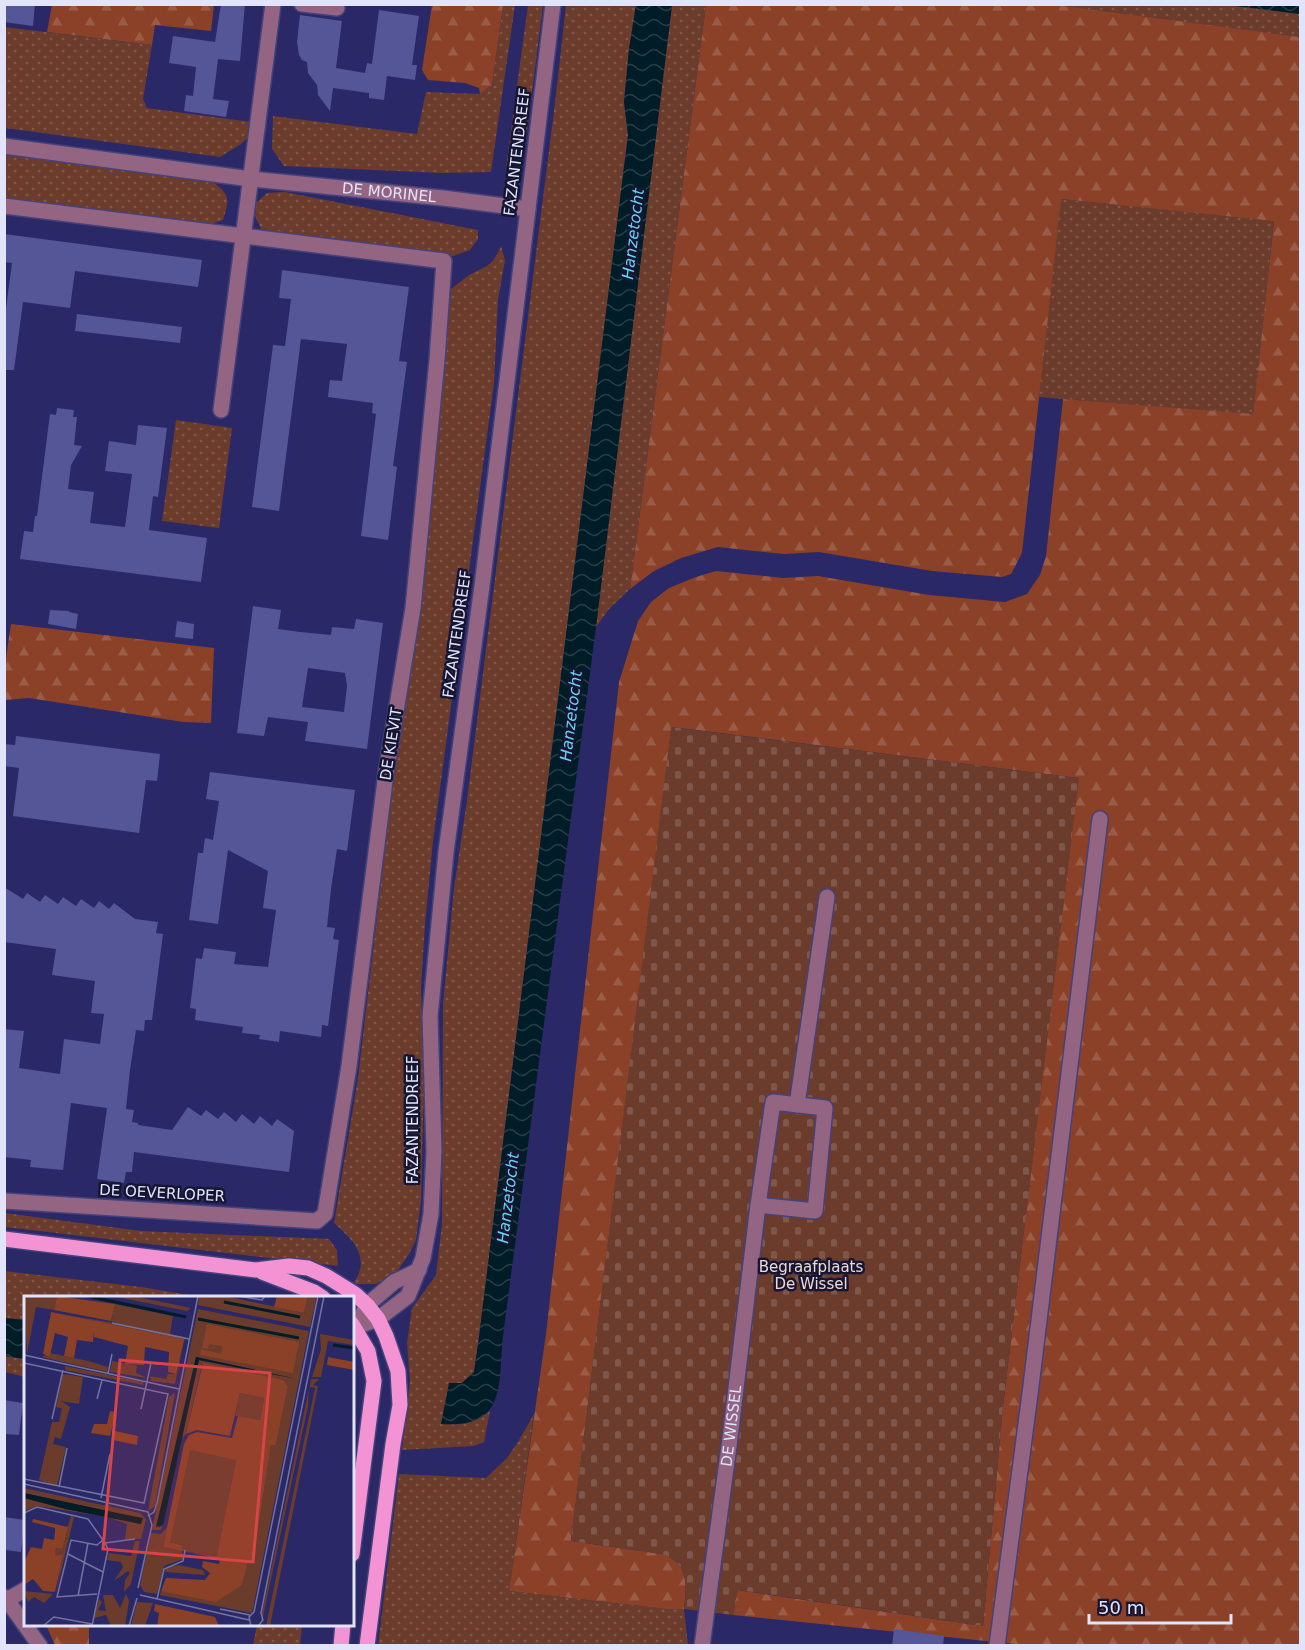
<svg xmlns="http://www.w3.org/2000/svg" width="1305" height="1650" font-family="'DejaVu Sans',sans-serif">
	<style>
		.grass { fill: url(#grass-dots) }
		.forest { fill: url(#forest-firs) }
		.cemetery { fill: url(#cemetery-stones) }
		.water { fill: url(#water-waves) }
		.building { fill: #545698; fill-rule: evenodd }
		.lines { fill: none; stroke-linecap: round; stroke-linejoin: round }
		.minor-casing { stroke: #44427b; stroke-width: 18 }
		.major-casing { stroke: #44427b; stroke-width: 18 }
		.minor { stroke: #946483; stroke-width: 15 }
		.major { stroke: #f493d4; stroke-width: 15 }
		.labels { text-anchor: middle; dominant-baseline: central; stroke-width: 5; stroke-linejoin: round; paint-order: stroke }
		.street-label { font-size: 15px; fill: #e1e4fb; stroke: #161632 }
		.park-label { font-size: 15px; fill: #f0d9d2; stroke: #161632 }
		.water-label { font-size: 16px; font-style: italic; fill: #68d5f6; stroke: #161632 }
		.inset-river { fill: none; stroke: #001d27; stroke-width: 3 }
		.inset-road { fill: none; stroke: #7373a2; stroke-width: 1.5 }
		.view { fill: #d84448; fill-opacity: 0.15; stroke: #d84448; stroke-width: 3 }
		.inset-edge { fill: none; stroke: #e1e4fb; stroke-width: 3 }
	</style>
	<defs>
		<pattern id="grass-dots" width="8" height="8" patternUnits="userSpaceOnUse" patternTransform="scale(1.5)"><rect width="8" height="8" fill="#6b3c2b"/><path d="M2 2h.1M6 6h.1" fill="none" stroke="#80584b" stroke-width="1.8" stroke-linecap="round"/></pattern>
		<pattern id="forest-firs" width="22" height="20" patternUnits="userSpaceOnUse" patternTransform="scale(1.5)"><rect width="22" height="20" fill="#8a4127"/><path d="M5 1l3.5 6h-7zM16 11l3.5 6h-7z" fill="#9a5c47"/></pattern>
		<pattern id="cemetery-stones" width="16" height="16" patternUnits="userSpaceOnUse" patternTransform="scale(1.5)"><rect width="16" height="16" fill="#6b3c2b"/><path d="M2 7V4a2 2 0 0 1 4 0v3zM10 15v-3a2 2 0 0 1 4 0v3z" fill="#80584b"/></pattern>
		<pattern id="water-waves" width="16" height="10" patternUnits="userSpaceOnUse" patternTransform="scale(1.5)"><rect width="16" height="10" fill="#001d27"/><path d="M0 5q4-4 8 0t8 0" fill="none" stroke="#253e47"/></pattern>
	</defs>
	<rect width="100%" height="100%" fill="#2a2866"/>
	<path class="grass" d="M1227,4L1300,14V37L1047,5Z
		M503,5H515L491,172L442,173L284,166L272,149L273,116L417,134L426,92L480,94L492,85Z
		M528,5H543L526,140L506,167Z
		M566,5H636L629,49L624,102L628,135L479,1337L474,1372L462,1383L441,1423C463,1426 473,1424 490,1411L484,1442L474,1446L402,1450L410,1381L407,1343L412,1308L436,1275L442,1224L443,1004L454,888L467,800L555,103Z
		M672,5H706L630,589L609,609L596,627Z
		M4,27L152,45L143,99L147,108L251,122L250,136L241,144L220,157L5,128Z
		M5,154L212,181C230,195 230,198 223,220L207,225L5,199Z
		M285,192L478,230V239L470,250L453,256L423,253L261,229L255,216L256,203L267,193Z
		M1060,199L1274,220L1253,415L1039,397Z
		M501,246L505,260L498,300L494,383L433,841L425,924L421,988L424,1082L421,1201L416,1240L409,1254L398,1270L376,1284H353C372,1258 353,1240 334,1223L358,1078L451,289C458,284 464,278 471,274C489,265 492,266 501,246Z
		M176,420L232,428L219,528L162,521Z
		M5,1213L141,1231L329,1239L337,1250L338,1266L5,1227Z
		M4,1271L141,1287L201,1297L26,1298L25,1320L5,1318Z
		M4,1356L25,1359V1377L5,1372Z
		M534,1414L509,1591L666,1609H684L688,1645L378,1646L399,1474L486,1478L507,1458L518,1442Z
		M257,1625H302L300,1645H253Z"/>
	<path class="forest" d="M1047,4L1300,37V1645H1016L1015,1644L733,1615L737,1590L983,1626L1003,1406L1078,778L672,727L571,1541L662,1554C689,1564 687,1584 684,1609H666L509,1591L546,1334L619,682L638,621L651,602L669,588L696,577L716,571L783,578L818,576L929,595L1005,602L1027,594L1040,575L1046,556L1063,399L1253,414L1274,221L1061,199L1022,553L1011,574L1002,577L932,571L819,552L784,554L718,547L681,558L654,571L630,589L706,5Z
		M52,5V4L214,5L211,31L155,25L152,45L47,32Z
		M432,5H503L492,85L480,94L479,88L465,83L428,80L422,70Z
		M11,624L214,648L211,723L183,722L29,698L5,700V665Z
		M46,1625H89V1645H90H55Z"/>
	<path class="cemetery" d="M671,727L1079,778L1003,1406L983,1626L738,1590L733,1615L684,1609C687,1584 689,1564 662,1554L571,1541Z"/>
	<path class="water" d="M636,5H672L596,627L503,1336C498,1386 507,1428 441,1424L449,1383H462L474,1372L479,1337L628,135L624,102L629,49Z
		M1227,5H1300V14Z
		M4,1318L25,1320V1359L5,1356Z"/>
	<path class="building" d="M4,4H35L33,26L4,22Z
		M221,4H245L240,61L218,59L213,99L229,101L226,117L184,111L186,95L193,96L196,67L169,63L173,36L215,42Z
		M379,10L419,16L412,65H417L415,80L387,76L384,100L369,98V93L333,88L330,111L318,95L317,85L308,73L307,62L302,60L299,55L297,42L300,15L342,21L336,68L365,73L367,63L372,64Z
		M4,234L202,260L198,287L75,271L70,308L23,302L14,370H4V324L12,263L4,262Z
		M282,270L409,287L399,361L407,362L393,466L397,467L388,540L361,536L376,414L372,413L373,403L328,397L330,380L342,381L347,344L301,339L279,511L252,507L273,345L285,346L291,299L279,298Z
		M77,314L182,327L180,343L75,331Z
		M57,408L74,410L73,417H77L74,445L82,446L71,465L68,489L94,492L90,523L125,527L132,474L105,471L109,441L136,445L138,425L167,428L158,497L153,496L149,530L207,538L201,582L20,559L24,531L33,532L35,516H37L50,414L56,415Z
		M253,606L281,610L278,629L300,632L331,635L332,627L354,629L356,619L383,623L367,749L305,741L308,722L268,717L264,736L237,733ZM308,668L345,673L347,686L344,712L302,707Z
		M50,610L69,611V612L78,614L76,629L48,624Z
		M177,621L194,624L193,639L175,637Z
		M16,736L160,754L157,781L146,780L139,833L13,816L19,768L4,766V744L15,745Z
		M210,772L355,790L347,851L337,849L331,889L327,927L335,928L333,939L339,940L328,1026L322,1025L321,1037L280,1031L279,1042L259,1039L260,1035L242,1033L243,1027L195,1020L196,1009L190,1008L196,958L202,959L204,948L236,952L234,964L268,967L276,910L263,908L268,871L228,850L218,924L189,920L198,853H203L205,838L213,840L219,801L206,799Z
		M4,887L23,899L27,893L40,902L45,895L58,904L63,897L76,906L81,899L94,908L99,901L109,909L114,903L135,919L158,922L156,933L163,934L152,1020H145L144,1031L136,1030L130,1070L126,1109L134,1110L132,1122L138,1123V1125L172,1130L188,1107L201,1116L206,1110L218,1119L224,1112L236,1122L242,1114L254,1124L260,1116L272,1126L277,1119L294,1131L289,1172L134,1152L132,1172H126L124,1183L97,1179L107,1108L71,1103L63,1170L30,1167L31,1160L4,1157V1029L24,1031L19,1068L60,1074L64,1039L100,1044L104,1014L91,1013L95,981L52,975L56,949L4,942Z
		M4,1400L23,1403L19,1435L4,1434Z
		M4,1517L25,1520L21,1552L5,1550L6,1540H4Z
		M894,1629L944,1636L943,1646H892Z"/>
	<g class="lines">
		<g class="minor-casing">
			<g id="minor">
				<path d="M302,4L337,8"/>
				<path id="s1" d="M4,146L251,179L443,198L528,209"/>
				<path d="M4,206L444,261L437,360L413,608L386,773L349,1066L325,1214L317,1221L4,1201"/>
				<path d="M221,410L273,4"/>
				<path d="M797,1105L827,897"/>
				<path d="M356,1327L378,1319L408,1296L423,1258L431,1214L434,1151L430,1016L446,852L482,586L553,4"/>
				<path d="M356,1327L367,1305L394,1282L419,1270"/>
				<path d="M4,1597L7,1600L26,1589"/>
				<path d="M7,1600L40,1646"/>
				<path id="s2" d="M702,1646L729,1446L758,1205L773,1102L825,1108L815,1211L758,1205"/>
				<path d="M997,1646L1031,1386L1100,819"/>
			</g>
		</g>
		<g class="major-casing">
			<path id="major" d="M4,1239L256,1270L289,1266L308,1268L326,1276L355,1294L367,1305L378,1319L386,1336L398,1371L400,1405L393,1444L367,1646
				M262,1272L314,1292L323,1298
				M352,1324L368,1351L374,1381L352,1554
				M341,1646L343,1624"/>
		</g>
		<use href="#minor" class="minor"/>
		<use href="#major" class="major"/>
	</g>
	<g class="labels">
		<g class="street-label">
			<text transform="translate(517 152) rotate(-83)">FAZANTENDREEF</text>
			<text stroke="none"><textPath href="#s1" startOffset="388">DE MORINEL</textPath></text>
			<text transform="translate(457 634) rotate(-82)">FAZANTENDREEF</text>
			<text transform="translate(391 744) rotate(-81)">DE KIEVIT</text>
			<text transform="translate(413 1120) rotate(-90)">FAZANTENDREEF</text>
			<text transform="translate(162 1193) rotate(3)">DE OEVERLOPER</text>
			<text stroke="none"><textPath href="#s2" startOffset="222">DE WISSEL</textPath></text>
		</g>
		<g class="park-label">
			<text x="811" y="1267">Begraafplaats<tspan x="811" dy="17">De Wissel</tspan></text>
		</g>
		<g class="water-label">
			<text transform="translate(633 234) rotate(-83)">Hanzetocht</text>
			<text transform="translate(571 716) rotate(-83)">Hanzetocht</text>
			<text transform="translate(508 1198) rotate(-83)">Hanzetocht</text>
		</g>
	</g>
	<g transform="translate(24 1296)">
		<rect width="330" height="330" fill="#2a2866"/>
		<path d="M0,0H33L30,14L12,11L3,58ZM88,0H109L167,12L163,15ZM175,0H201L280,17L284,0H293L286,31L174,9ZM91,8L149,20L146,38L161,41L151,88L127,85L126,80L142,83L144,78H152L159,43L30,17L96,28L87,25ZM174,13L285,35L228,317L136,299L137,295L218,289L224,267H229L247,148L252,149L264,91L260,84L178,68L162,138L158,142L174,64L273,83L172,61L134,232L138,230L137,234H128ZM296,38L330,44V49L304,45L297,81H288L297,53ZM26,57L64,65L84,71L83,76L18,61ZM88,65L113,70L112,77L123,82L86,76ZM41,70L119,86L120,89L41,74ZM39,78L59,81L55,108L37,105L46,111L37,143L31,141L29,148L42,151L33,190L15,184L28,126H35L38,112L32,111ZM287,83H295L289,89L294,90L246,330H242L291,92L286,91ZM285,93L284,110L237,330L238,317ZM151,97L131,210L124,215L145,101ZM216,97L240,102L236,124L211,120ZM0,192L116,217L122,223L117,243H101L103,228L83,221L13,210L0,215V202L117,228L118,223L0,197ZM47,220L50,221L32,297L38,258L30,261L32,252L37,253ZM143,231L139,251L158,255L159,263L140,270L133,298L120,296L116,289L127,237L137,238ZM111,245H116L107,288L100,296L101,284L106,277L104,275L90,285L99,271L97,266L83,264L85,257L107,260ZM155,269L179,274L181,279L141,276L143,271ZM0,295L29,298L20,307L10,301L4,306ZM102,298L105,305L101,330H87L82,319L70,322L75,303L78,306L74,314L82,315L79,299H89L96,312ZM113,306L129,307L121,330H107Z" fill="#6b3c2b"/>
		<path d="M33,0L91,8L87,25L30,14ZM253,0H284L280,17L250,11ZM27,16L160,43L152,78L144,76L145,56L121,51L120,69L101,68L104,50L70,41V35L69,46L53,44L50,62L40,60L44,41L31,37L26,60L19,58ZM183,28L275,46L269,77L176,59L177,53L197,58L198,50L185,48L184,53L178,52ZM304,61L330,66V74L303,69ZM179,67L260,84L264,91L252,149H247L229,267H224L218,289L192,306L137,295L142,282L181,284L186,277L178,271L179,265L195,268L196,263L164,256L192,260L212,164L146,246L158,249V255L139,251L160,148L165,139L173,136L208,142L214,120L236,124L240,102L216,97L206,140L173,134L162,138ZM86,115L92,116L86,140L67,137L70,128H83ZM91,135L114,140L113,149L89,144ZM9,223L44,231L38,253L32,252L31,260L39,258L31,296L19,295L9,283L0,289V266L7,251L18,253L20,242L30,244L31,236V232L8,226ZM131,308L191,321L195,330H133L135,317L130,315Z" fill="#8a4127"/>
		<path d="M166,154L212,164L193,260L158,255V249L146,246Z" fill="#6b3c2b"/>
		<path d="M172,61L273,83L175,64L139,229L132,231ZM0,197L98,218L119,222L117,228L41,213L0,202Z" fill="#001d27"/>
		<path class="inset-river" d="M63,0L162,21M200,6L276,21M174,23L275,42M309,49L330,52"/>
		<path class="inset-road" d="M214,0L238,4L241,0M88,27L165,43M0,59L155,93M0,67L144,98L120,207L0,183M84,78L88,58M73,103L78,84M117,113L127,67L135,68M28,123L39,74M0,188L124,216L128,229L114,292M35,191L43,152M77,202L86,158M0,217L13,211L64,223L81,247L111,243M124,220L130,216L133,207L174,0M44,258L79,276M73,298L33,301L47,244L73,249L79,244M116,299L225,324M54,300L64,247M133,303L140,273L159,265L161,254M196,313L226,319M19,330L30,321L68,328M68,330L84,253L81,247M105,330L113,302M227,330L225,321L230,316L294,0M234,330L239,324L237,317L300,0"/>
		<path class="view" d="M96,64L246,77L229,266L79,253Z"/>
		<rect width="330" height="330" class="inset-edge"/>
	</g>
	<rect width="1305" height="1650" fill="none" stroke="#e1e4fb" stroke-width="12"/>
	<path d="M1089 1614v9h142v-9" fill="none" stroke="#e1e4fb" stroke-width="3"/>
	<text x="1098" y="1614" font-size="18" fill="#e1e4fb" stroke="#161632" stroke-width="4.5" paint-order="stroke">50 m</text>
</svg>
